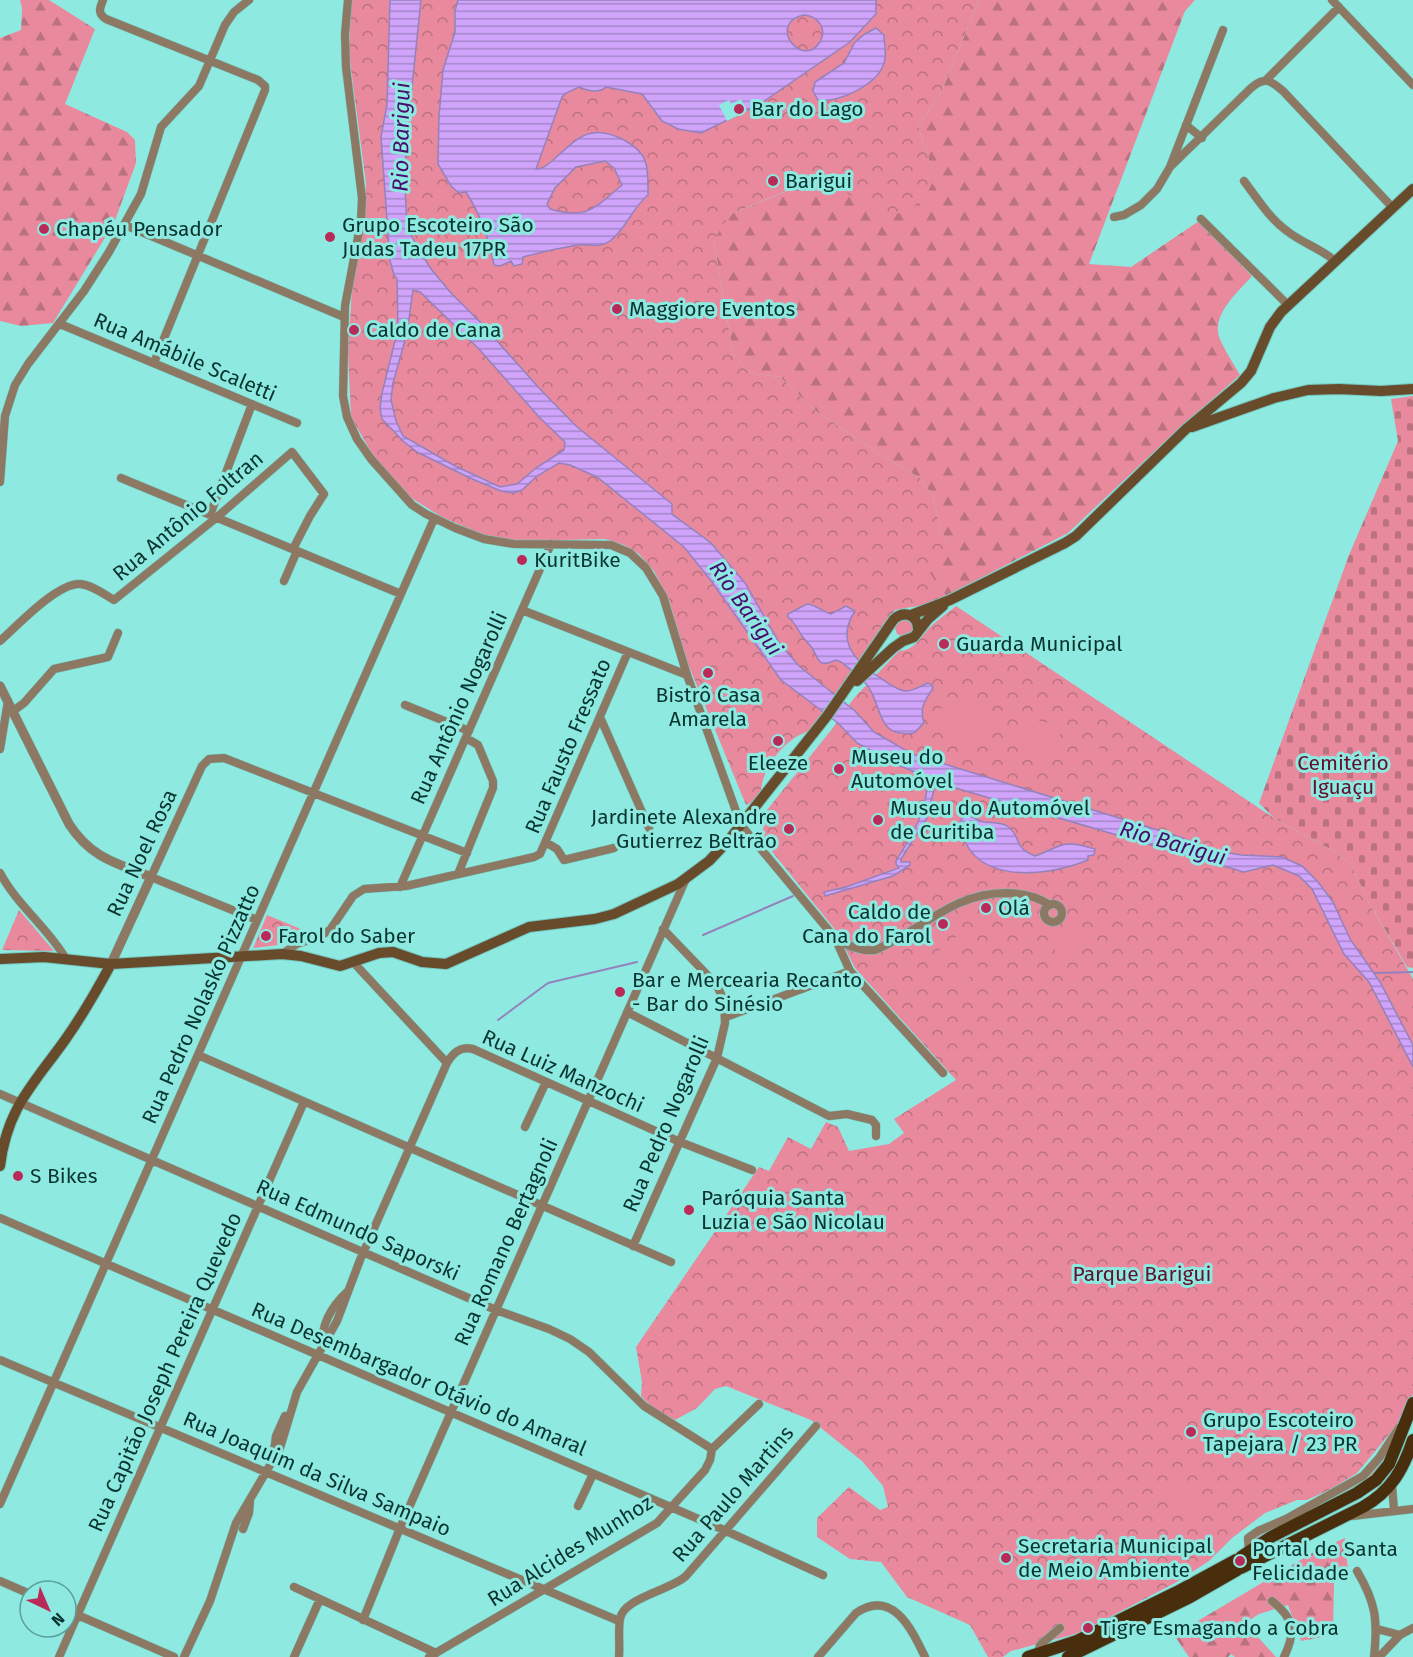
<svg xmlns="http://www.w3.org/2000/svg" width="1413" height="1657" font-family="'Fira Sans',sans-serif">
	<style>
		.grass { fill: url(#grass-tufts) }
		.forest { fill: url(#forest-firs) }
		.cemetery { fill: url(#cemetery-stones) }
		.park { fill: url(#park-crowns) }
		.garden { fill: #e8899d }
		.water { fill: url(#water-rules); stroke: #9482bd; stroke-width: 1.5; fill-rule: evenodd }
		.pier { fill: #8eeae1 }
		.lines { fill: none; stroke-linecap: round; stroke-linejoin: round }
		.stream { stroke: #9482bd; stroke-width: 2 }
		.minor-casing { stroke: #74c6be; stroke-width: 9 }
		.tertiary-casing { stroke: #74c6be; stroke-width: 10 }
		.secondary-casing { stroke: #74c6be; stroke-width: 12 }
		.primary-casing { stroke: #74c6be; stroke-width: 14 }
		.minor { stroke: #8d7863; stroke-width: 8 }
		.tertiary { stroke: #8d7863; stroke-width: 9 }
		.secondary { stroke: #684b2b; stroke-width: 10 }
		.primary { stroke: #492e0d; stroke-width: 12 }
		.poi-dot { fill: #b92a58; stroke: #8eeae1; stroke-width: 2 }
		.labels { text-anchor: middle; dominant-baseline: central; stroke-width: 6; stroke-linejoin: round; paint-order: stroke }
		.poi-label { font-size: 21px; fill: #0a3430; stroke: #8eeae1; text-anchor: start }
		.street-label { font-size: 21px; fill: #0a3430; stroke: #8eeae1 }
		.park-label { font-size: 21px; fill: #61112b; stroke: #8eeae1 }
		.water-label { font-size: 22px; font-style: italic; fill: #480d6e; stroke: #8eeae1 }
	</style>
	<defs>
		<pattern id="grass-tufts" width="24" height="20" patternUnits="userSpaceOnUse" patternTransform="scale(1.5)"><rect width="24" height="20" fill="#e8899d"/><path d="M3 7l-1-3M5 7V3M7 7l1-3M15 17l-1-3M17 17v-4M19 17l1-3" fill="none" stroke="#ba7180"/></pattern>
		<pattern id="forest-firs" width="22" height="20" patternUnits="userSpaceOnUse" patternTransform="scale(1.5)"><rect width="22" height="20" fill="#e8899d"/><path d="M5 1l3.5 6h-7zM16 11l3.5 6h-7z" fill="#ba7180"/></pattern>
		<pattern id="cemetery-stones" width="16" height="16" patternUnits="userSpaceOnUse" patternTransform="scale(1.5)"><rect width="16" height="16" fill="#e8899d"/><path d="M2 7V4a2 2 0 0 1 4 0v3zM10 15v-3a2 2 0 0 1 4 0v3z" fill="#ba7180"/></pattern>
		<pattern id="park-crowns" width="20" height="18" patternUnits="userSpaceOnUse" patternTransform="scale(1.5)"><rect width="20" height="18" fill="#e8899d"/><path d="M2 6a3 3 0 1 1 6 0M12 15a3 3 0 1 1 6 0" fill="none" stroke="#ba7180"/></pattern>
		<pattern id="water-rules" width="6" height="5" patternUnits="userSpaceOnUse" patternTransform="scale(1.5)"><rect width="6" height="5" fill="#cfa4fa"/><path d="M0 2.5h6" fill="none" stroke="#a686cb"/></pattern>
	</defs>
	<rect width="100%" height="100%" fill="#8eeae1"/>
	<path class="grass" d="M900,619H912L915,632L903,637L897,634L895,628Z
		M1393,1442L1382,1467L1364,1483L1252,1544L1254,1538L1259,1534L1361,1482L1377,1466Z"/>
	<path class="forest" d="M20,0H49L95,29L65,104L127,132L135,140L136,163L114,223L53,323L21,326L0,321V38L21,30L22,8Z
		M979,0H1195L1185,11L1089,264L1131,267L1199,221L1252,276C1239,291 1216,310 1218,332C1219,342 1234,364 1240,375L1173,434L1068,533L946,596L924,566L941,551L947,540L941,531L933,496L920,478L886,458L817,412L780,377L755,374L746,369L733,354L714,242L722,224L733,213L829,174L833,181L935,178L918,126L940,95Z
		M1345,1538L1348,1570L1334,1583L1333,1635L1301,1641L1288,1605L1259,1614L1245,1623L1276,1657H1235L1231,1654L1228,1657H1189L1174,1635L1314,1552Z"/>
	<path class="cemetery" d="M1413,396V968L1407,967L1367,899L1351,864L1335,852L1274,818L1259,803L1349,555L1398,441L1391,399Z"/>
	<path class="park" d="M351,0H979L940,95L918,126L935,178L923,201L895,215L848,194L828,174L733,213L722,225L714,242L733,354L746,369L755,374L780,377L817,412L886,458L920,478L933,496L941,531L947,540L942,551L925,566L946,596L929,604L895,610C870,649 845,689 816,725C811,731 803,733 796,737C775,751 761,773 760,798L746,805L688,664L669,600L654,571L639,554L624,545L605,539L517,541L481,534L442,517L408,496L374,457L351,417L348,353L352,289L365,213L366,183L349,54Z
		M956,606L1274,818L1335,852L1351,864L1367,899L1413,979V1394L1401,1420L1357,1473L1331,1489L1307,1500H1297L1265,1513L1232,1538L1209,1561L1175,1583L1079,1633L1011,1651L1003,1657H988L970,1625L907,1597L881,1562L850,1559L817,1537V1518L849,1487L880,1510L888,1507L883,1486L862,1461L811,1420L726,1386L715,1389L697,1408L675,1420L652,1407L641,1396L642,1382L636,1347L759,1167L769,1171L788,1137L811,1149L826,1122L838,1127L849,1151L889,1144L904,1133L894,1119L956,1080L855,968L837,932L761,838L767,810L832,729L854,698L899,651C912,651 918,641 926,632C934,622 947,614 956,606Z
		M19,910L54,951L2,950Z
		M267,915L308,932L286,939L278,945L253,948Z"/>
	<path class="garden" d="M945,696L993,710L983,744L935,730Z
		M1023,716L1062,727L1054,756L1014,745Z
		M1084,738L1101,744L1096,760L1078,754Z
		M1073,921L1092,932L1073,963L1054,952Z
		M961,933L970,945L941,968L932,956Z
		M973,960L980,969L962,983L955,974Z
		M1178,1474L1213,1505L1195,1525L1160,1494Z"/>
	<path class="water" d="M390,0H421L406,144L405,187L407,226L417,247L431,269L451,293L481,323L539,388L576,426L672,504V514L711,543L745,583L780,644L799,666L855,711L874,732L912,754L1174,835L1218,851L1241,855L1282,857L1302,866L1318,882L1333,902L1350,939L1380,982L1413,1045V1067L1369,982L1344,954L1312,889L1299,876L1273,865L1244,872L952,787L936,781L927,818L901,859V862H910V865L893,876L825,896L824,892L846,887L899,868L896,864V861C912,835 929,809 927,777L898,765L857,743L838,723L781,680L712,582L684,547L597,477L570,465L559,463L537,476L522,490L513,493L501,491L470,478L417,452L403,441L382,419L380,408L382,393L398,329L397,279L394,275L390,261L381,137L387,104ZM413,290L420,292L478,348L539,417L565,442L564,450L536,468L517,484L500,487L455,466L403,436L396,421L391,400L393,383L407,333Z
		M458,0H876V14L850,42L760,104L701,133L678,129L662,121L642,94L606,87C598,94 588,91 579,87L566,93L562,97L536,169C542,169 546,166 552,161C577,139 589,122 624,140C650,154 648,168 648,195C632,208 627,228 610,241C601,248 588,244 578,245C559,248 541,252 523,257L522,264L514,266L511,261L500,266L494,265C488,236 482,218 466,192L459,193L451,186L438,164L439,116L443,70L455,32V11ZM804,15C817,16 828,28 820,42C802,70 766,23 804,15ZM605,161L614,168L622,185C594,208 588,220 550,209L547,204L555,188L576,167Z
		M876,28L884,35C884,46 888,57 882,68C873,86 838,103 818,100L813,91L815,82L844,63L855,42L865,34Z
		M807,604C816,605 822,611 831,614L846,606L855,611C834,643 858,664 885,681C891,685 899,691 906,691C914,691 921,686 928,683L932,685L933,688C925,701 919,707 924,723L914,733C877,738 883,710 869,688C863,678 850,669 841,662L836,660C818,668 820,661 812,648C809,644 805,640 802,636C797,629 795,622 788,617V614Z
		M966,815C972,817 978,820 984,822C992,823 1001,822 1007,826C1023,837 1011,846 1035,856C1044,853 1051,849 1059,846C1069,841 1084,846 1095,849L1094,855L1088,856V860C1044,878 966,886 960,821Z"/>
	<path class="pier" d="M741,99L747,111L727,121L719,105L729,100L731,104Z"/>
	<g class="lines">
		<path class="stream" d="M703,935L793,896
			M1374,973L1413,972
			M498,1020L548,983L637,962"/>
		<g class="minor-casing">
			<path id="minor" d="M103,0C100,8 97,13 106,19L258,80L265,86V90L154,363
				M348,0L345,34L346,67L362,198L361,221L345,306L343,396L347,417L357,439L371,459L412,505L426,514L455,528L484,539L514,544L611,545L630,553L646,568L663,596L687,675L741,825L835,938L850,971L943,1073
				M1332,0L1413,85
				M1266,80L1339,7
				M1186,125L1202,138
				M1170,167L1251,88C1265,76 1270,80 1283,91L1393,208
				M1244,181C1257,198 1269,218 1287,231C1302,243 1320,248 1335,261
				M1114,217L1124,215L1141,205L1157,189L1170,167L1223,30
				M1201,219L1288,305
				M125,225L344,317
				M60,324L297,423
				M121,478L401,594
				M0,482L5,416L15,385L28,364L84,291L109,252L141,194L161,127L199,86L225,25L234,12L249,0
				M210,515L252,404
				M284,581L297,551
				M522,610L687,675
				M0,641C18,625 57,583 80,584C92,585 104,594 114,600L216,518L292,452L324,494L310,516L293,549
				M405,705L469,731
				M13,711L24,703L54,669L108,657L118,633
				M600,717L649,828
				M0,749L8,701
				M547,843L557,849L564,860L614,848
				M0,873C17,905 48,928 66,959
				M458,874L493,788V781L478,745L466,738
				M400,887L551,544
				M1044 913a9 9 0 1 1 18 0a9 9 0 1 1-18 0Z
				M257,920L151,877L202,766L209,759L224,758L467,853
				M836,939C848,946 861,952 875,950C922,931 951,893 1006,893C1022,893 1036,896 1050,905
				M282,954L297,944L320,936L330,930L353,896L364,889L406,886L534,857L540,854L628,652
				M354,963L447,1063
				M627,1012L829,1116L847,1114L872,1120L876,1125V1136
				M726,1017L850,971
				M198,1055L671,1262
				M0,1094L496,1310L549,1329L570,1339L589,1352L644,1406L712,1449
				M525,1127L546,1082
				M0,1218L724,1530L823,1575
				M633,1246L717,1058L725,1023L724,1000L716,984L663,929
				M322,1347C321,1325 332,1306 347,1292
				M0,1360L619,1621
				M273,1458L276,1436L285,1416
				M1392,1485L1394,1510
				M0,1504L434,519
				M578,1506L593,1474
				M1352,1516L1413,1509
				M243,1529L249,1513L250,1501
				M1249,1551L1248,1538L1258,1531L1286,1519L1363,1476L1379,1458L1399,1428
				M1357,1571C1376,1603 1378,1620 1374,1657
				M0,1581L30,1594
				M294,1587L436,1653
				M1272,1601C1295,1619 1296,1632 1284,1657
				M66,1610L174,1657
				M363,1620L400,1528L685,881
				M1377,1629L1400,1635
				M1038,1653L1040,1645L1060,1628
				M59,1657L304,1102
				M184,1657L210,1601L236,1523L280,1448L297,1392L337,1321L360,1260L447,1063C453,1053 460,1046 473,1049L680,1142L752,1170
				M294,1657L320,1599
				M429,1657L657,1523L705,1470L710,1460L712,1449L759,1404
				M619,1657C620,1644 618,1631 620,1619C623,1598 671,1590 686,1576L816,1426
				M818,1657L856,1613C893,1588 912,1630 925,1657
				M1379,1657L1400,1635L1413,1628"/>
		</g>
		<g class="tertiary-casing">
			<path id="tertiary" d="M0,686L69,824C91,858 116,863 151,877L111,964"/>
		</g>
		<g class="secondary-casing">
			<path id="secondary" d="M1192,427L1274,398L1308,390L1339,389L1381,391L1413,389
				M911,615L950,600L1065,543L1076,536L1186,429L1241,383L1251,371L1270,327L1281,312L1413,189
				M857,681L893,648L903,641L914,637L928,619L943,606
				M0,959L44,957L111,964L282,954L301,956L340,966L379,953L393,952L422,962L446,964L529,927L595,919L614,914L678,884L709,861L728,841L827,716L894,619C905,610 918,615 918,630
				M0,1166C7,1108 33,1085 65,1040C82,1016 97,990 111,964"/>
		</g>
		<g class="primary-casing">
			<path id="primary" d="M1241,1557L1271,1537L1357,1493L1376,1480L1389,1464L1413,1403
				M1241,1568L1363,1507C1391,1491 1403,1470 1413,1440
				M1028,1657L1077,1641L1177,1592L1236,1560
				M1068,1657L1190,1597L1237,1570"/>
		</g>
		<use href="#minor" class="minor"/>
		<use href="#tertiary" class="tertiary"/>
		<use href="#secondary" class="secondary"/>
		<use href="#primary" class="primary"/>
	</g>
	<g class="poi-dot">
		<circle cx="739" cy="109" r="6"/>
		<circle cx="773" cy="181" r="6"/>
		<circle cx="44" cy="229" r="6"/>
		<circle cx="330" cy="237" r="6"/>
		<circle cx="617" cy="309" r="6"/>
		<circle cx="354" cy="330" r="6"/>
		<circle cx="522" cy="560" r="6"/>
		<circle cx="944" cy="644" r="6"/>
		<circle cx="708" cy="673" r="6"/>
		<circle cx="778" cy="741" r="6"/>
		<circle cx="839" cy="769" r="6"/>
		<circle cx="878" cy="820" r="6"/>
		<circle cx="789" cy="829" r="6"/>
		<circle cx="986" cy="908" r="6"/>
		<circle cx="943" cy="924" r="6"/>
		<circle cx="266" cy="936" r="6"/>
		<circle cx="620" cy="992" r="6"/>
		<circle cx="18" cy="1176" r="6"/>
		<circle cx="689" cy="1210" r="6"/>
		<circle cx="1191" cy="1432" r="6"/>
		<circle cx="1006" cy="1558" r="6"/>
		<circle cx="1240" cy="1561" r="6"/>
		<circle cx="1088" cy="1628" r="6"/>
	</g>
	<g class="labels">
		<g class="poi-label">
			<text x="751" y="109">Bar do Lago</text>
			<text x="785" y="181">Barigui</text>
			<text x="342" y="225">Grupo Escoteiro São<tspan x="342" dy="24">Judas Tadeu 17PR</tspan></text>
			<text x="56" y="229">Chapéu Pensador</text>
			<text x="629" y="309">Maggiore Eventos</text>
			<text x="366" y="330">Caldo de Cana</text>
			<text x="534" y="560">KuritBike</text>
			<text x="956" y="644">Guarda Municipal</text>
			<text x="708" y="695" text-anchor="middle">Bistrô Casa<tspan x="708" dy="24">Amarela</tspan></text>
			<text x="851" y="757">Museu do<tspan x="851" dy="24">Automóvel</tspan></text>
			<text x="778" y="763" text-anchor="middle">Eleeze</text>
			<text x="890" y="808">Museu do Automóvel<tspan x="890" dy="24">de Curitiba</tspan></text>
			<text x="777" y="817" text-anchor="end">Jardinete Alexandre<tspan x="777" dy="24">Gutierrez Beltrão</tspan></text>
			<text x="998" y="908">Olá</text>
			<text x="931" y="912" text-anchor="end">Caldo de<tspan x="931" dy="24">Cana do Farol</tspan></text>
			<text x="278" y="936">Farol do Saber</text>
			<text x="632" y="980">Bar e Mercearia Recanto<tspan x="632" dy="24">- Bar do Sinésio</tspan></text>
			<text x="30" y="1176">S Bikes</text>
			<text x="701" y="1198">Paróquia Santa<tspan x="701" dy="24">Luzia e São Nicolau</tspan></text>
			<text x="1203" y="1420">Grupo Escoteiro<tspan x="1203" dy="24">Tapejara / 23 PR</tspan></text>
			<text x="1018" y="1546">Secretaria Municipal<tspan x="1018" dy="24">de Meio Ambiente</tspan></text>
			<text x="1252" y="1549">Portal de Santa<tspan x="1252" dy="24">Felicidade</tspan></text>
			<text x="1100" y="1628">Tigre Esmagando a Cobra</text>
		</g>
		<g class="street-label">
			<text transform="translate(185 357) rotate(23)">Rua Amábile Scaletti</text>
			<text transform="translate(188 516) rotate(-40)">Rua Antônio Foltran</text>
			<text transform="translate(459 708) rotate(-66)">Rua Antônio Nogarolli</text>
			<text transform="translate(568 746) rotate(-67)">Rua Fausto Fressato</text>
			<text transform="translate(142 853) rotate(-65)">Rua Noel Rosa</text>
			<text transform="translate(201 1004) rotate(-66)">Rua Pedro Nolasko Pizzatto</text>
			<text transform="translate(563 1071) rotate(24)">Rua Luiz Manzochi</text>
			<text transform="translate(666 1124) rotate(-67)">Rua Pedro Nogarolli</text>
			<text transform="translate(358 1230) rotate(24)">Rua Edmundo Saporski</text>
			<text transform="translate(506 1242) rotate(-66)">Rua Romano Bertagnoli</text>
			<text transform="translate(165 1372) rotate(-66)">Rua Capitão Joseph Pereira Quevedo</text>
			<text transform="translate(419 1379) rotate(23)">Rua Desembargador Otávio do Amaral</text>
			<text transform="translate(317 1474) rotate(23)">Rua Joaquim da Silva Sampaio</text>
			<text transform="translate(733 1494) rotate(-49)">Rua Paulo Martins</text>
			<text transform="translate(570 1551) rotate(-32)">Rua Alcides Munhoz</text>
		</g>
		<g class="park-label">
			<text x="1343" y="763">Cemitério<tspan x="1343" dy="24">Iguaçu</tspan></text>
			<text x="1142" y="1274">Parque Barigui</text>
		</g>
		<g class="water-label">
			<text transform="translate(401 137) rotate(-89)">Rio Barigui</text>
			<text transform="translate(746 608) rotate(55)">Rio Barigui</text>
			<text transform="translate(1173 843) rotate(16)">Rio Barigui</text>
		</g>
	</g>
	<g transform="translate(48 1609) rotate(136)"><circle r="28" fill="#8eeae1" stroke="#59a19a" stroke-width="1.5"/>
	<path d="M0-4.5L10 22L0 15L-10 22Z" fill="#b92a58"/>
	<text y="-9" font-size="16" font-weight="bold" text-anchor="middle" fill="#0a3430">N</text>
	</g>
</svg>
